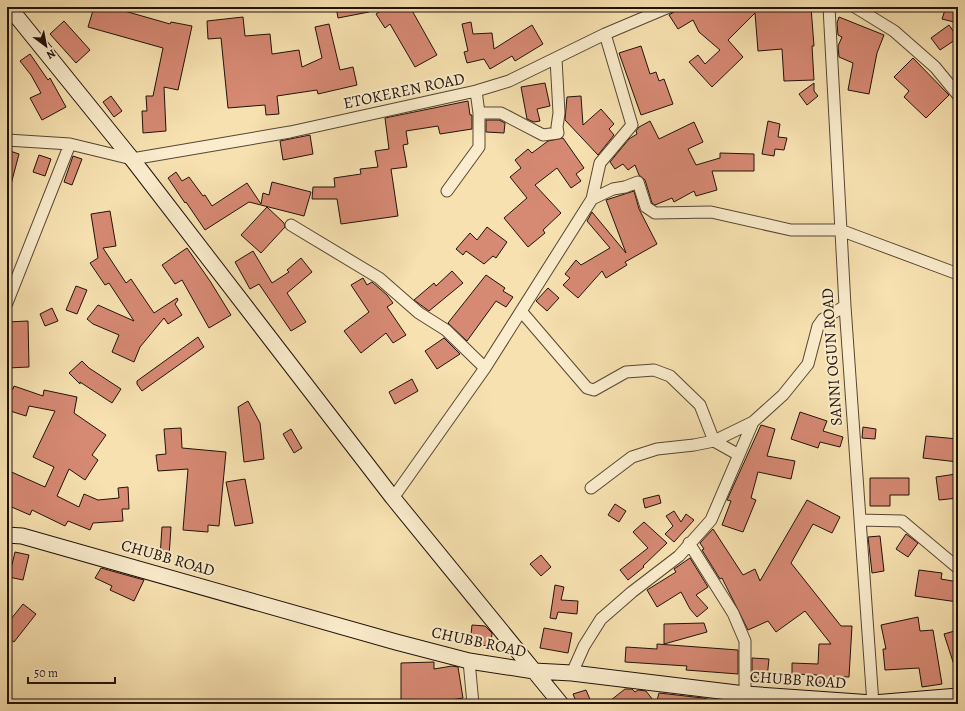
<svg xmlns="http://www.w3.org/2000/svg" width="965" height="711" font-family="Alegreya,serif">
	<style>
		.building { fill: #d68973; stroke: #21120a }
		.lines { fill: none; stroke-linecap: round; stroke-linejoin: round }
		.street-casing { stroke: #564634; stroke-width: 13 }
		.secondary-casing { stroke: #21120a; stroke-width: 17 }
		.street { stroke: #faeccc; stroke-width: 11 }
		.secondary { stroke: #faeccc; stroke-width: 15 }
		.labels { text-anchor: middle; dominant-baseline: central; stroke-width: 4; stroke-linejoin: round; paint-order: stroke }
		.street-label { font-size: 16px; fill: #21120a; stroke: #faeccc }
	</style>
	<rect width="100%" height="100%" fill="#f7e1b0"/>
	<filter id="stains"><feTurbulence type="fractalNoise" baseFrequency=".005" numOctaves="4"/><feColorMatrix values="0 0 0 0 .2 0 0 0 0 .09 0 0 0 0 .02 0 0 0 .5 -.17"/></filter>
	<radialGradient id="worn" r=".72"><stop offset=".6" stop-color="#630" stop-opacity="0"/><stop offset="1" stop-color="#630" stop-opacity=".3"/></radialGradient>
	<path class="building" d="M94,7H114V8L170,24L171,22L192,26L178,90L164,87L166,131L143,133L142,111H147L146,96H153L163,48L88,27Z
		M336,7H369V12L338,18Z
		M386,7H410L437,55L415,67L390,24L385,28L376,14Z
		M676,7H681L683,11L689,7H811L814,46H812L814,80L784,81L782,49L758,51L755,13L728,40L743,57L712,87L689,62L698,55L705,64L720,50L699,32L693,20L678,29L669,15L674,12Z
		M946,7H958V23L942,19Z
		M243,17L245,36L270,34L272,54L299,50L302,67L322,58L315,27L329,24L340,70L353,67L357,85L318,94L317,90L277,96L279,114L266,115L265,105L228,108L221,38L208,39L207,21Z
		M839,17L884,35L877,53L869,94L848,90L853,63L839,57L838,46L842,37L838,35L837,23Z
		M64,21L90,50L76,63L50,34Z
		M471,22L473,34L492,33L494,49L532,25L543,44L515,61L512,56L490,69L484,59L467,63L464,52L468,51L462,24Z
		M949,25L958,38L940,50L931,38Z
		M641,46L650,74L656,72L659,81L664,79L673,104L641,115L619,53Z
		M30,54L48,80L50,78L66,107L42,120L30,98L41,93L31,75L20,61Z
		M913,58L949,95L926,118L904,97L909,91L894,77Z
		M545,83L550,106L537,109L540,121L534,122L527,119L521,87Z
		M814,83V91L818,96L807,105L799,94Z
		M111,96L122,111L114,117L103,102Z
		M581,96L583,125L601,109L614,124L609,129L614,135L598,155L565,120L567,97Z
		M468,101L470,115H472V129L440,134L438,126L406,131L408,144L403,145L407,167L391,169L398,216L341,224L337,199H312L313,187H335L334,178L361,174L360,169L378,167L375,151L389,149L385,118Z
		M486,120H499L505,123L504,133L486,132Z
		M650,121L659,139L694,122L703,142L688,149L696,165L720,158V153L754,154V171H712L717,190L696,196L694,191L674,202L672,198L655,205L652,203L645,180L639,175L635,165L628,170L623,164L615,169L610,162L629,139L637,134L636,131L639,127Z
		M768,121L780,124L778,137L787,138L784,150L775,149L774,156L762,154Z
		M310,135L313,154L283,160L280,141Z
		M563,138L584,168L576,174L581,181L571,188L557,168L535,185L561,213L543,230L545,233L528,247L504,218L527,198L510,177L521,168L515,160L528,149L532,153L548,141Z
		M7,150L19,154L10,188H7Z
		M39,155L51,159L45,176L33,172Z
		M73,156L82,159L72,185L64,182Z
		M176,172L182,181L189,177L203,196L205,195L212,206L247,183L261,204L263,193L269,195L272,182L311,192L304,216L249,202L205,230L186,202L185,203L168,178Z
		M634,191L639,209L657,244L625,262L627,265L606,278L602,271L578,298L563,285L570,278L565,274L576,260L581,265L610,248L587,221L592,212L626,253L606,200Z
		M267,207L284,223L285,227L261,253L241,235Z
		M110,211L116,246L103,248L126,283L131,279L154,313L177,298L178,300L175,304L182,315L168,324L164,318L140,347L134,362L112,352L119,335L93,324L87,319L98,305L134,321L109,283L105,285L90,263L98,258L91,214Z
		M487,227L507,242L496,258L493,256L484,264L466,251L463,255L456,249L470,233L477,240Z
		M187,248L210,281L231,315L209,328L182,280L175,284L162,265Z
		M253,251L272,283L289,272L287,270L301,258L312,272L287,293L306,322L291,331L259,284L250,289L235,262Z
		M452,271L463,283L429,311L414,300L434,283L436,286Z
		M486,275L505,288L503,291L513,297L506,307L496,301L467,341L448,323Z
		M363,278L367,285L372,282L387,295L393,303L387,307L406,335L393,343L386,333L361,353L344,331L369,312L351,285Z
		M76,286L87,290L77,314L66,310Z
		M548,288L559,298L547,311L536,301Z
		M52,308L58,321L45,326L40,314Z
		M28,321L29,367L7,368V322Z
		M198,337L204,347L142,391L137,384V381Z
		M444,338L460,354L437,369L425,351Z
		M82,361L89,368L121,389L112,403L80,382V384L69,373Z
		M412,379L418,391L395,404L389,392Z
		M14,386L43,396L44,390L77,397L74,413L106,435L92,455L98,460L85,480L69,469L57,496L79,507L84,494L98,500L119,498L118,488L128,487L129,509H122L123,521L93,523L90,530L68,521L65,526L32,510L30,515L7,505V470L45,487L54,467L33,457L55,411L29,406L26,416L7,410V388L13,389Z
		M248,401L260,423L264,459L244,462L238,407Z
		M800,412L827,421L823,431L843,437L840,447L820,442L818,448L791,439Z
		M761,425L775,429L767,456L795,461L791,479L758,472L751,498L756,500L743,532L722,525L731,501L727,500Z
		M863,427L876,429L875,439L862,438Z
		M181,428L182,448L226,452L219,526L208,525V532L183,530L188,469L158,471L156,455L166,454L164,429Z
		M291,429L302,448L294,453L283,434Z
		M926,436L958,439V462L923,458Z
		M956,474L958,498L939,500L936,477Z
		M870,478H909V495H890V506H870Z
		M245,479L253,523L235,526L226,482Z
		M659,495L661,503L645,508L643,499Z
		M807,500L840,517L832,533L813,524L791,563L841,626H852L849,677L829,676V683H817V675L792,674V663L818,664L819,644H831L805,611L776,632L768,621L748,630L722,578L720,579L702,550L704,549L700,543L713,529L743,575L755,569L760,581Z
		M615,504L626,511L619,522L608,515Z
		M674,511L681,522L686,514L694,520L674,542L665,534L673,526L666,516Z
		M644,522L667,543L643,566L644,567L628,580L620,570L648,548L633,532Z
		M162,527H171L169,557H160Z
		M906,534L918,543L908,557L896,549Z
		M880,536L884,571L872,573L868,537Z
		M15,552L29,555L23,580L9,577Z
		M541,555L551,567L541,576L530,564Z
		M690,558L708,587L696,595L708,608L697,617L690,609L681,592L657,607L647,590L676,572L674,569Z
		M101,568L144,580L134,601L110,590L112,586L95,578Z
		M919,570L942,573L941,579L958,582V602L915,596Z
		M555,585L564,587L561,600L578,601L577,614L558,612L556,619L550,618Z
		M23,604L36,614L14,642L7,637V624Z
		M918,617L920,631L933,630L942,684L922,687L919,668L885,670L883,649H886L881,625Z
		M704,623L707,632L664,644V624Z
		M472,625L485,626L492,633L491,646L470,644Z
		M544,628L572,633L568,653L540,648Z
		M958,630V670L956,671L944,634Z
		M657,644L738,650V674L686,670L687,666L625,662L626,647L657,649Z
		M752,658L769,659L767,678L752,677Z
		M434,662V669L452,666L458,667L463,698L428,704H401V663Z
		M625,689H632L635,692L638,690L646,691L656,704H606Z
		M586,690L592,704H577L573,694Z
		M659,693L703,698L714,701V704H656Z"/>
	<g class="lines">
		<g class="street-casing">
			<path id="street" d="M829,7L845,306L873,704
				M855,7L894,31L935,67L958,95
				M479,113H501L543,135L558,133L557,127L559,113L556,59
				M7,140L70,144L132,159L290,132L476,91L509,81L605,34L669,7
				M447,191L479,147V113L476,91
				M592,199L613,189L625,187L638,182L646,207L655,213L711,212L791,230H840L958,274
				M291,225L379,278L419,313L446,330L485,368
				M7,303L70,144
				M521,311L587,388L594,390L626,372L654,370L670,376L700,405L714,441L739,455
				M591,488L632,457L657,449L694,445L714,441L753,422L783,395L808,364L818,326L823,319L845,306
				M393,498L485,368L592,199L600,163L632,125L605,34
				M860,520L902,521L958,568
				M689,543L733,613L745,641V694
				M469,661L473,704
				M572,673L584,646L601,619L632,592L679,556L711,520L753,422"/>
		</g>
		<g class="secondary-casing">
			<path id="secondary" d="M9,7L132,159L393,498L561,704
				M7,535L22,536L396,642L469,661L534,671L572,673L745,694L873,703L958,696"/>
		</g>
		<use href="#street" class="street"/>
		<use href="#secondary" class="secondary"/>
	</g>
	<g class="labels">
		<g class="street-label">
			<text transform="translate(404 91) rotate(-12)">ETOKEREN ROAD</text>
			<text transform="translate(832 357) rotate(-94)">SANNI OGUN ROAD</text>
			<text transform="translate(168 558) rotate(16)">CHUBB ROAD</text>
			<text transform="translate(479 642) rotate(12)">CHUBB ROAD</text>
			<text transform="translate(798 680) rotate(4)">CHUBB ROAD</text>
		</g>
	</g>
	<rect width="965" height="711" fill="none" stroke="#f7e1b0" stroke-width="24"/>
	<rect x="8" y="8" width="949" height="695" fill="none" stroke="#21120a" stroke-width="2"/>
	<rect x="12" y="12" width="941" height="687" fill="none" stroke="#21120a"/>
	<g transform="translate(46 46) rotate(148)" stroke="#faeccc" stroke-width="3" paint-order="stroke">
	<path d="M0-3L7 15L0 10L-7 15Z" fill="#21120a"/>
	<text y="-6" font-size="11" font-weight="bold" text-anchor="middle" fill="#21120a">N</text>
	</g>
	<path d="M28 677v6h87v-6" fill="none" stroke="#21120a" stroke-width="2"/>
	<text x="34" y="677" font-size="12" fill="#21120a" stroke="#faeccc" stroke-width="3" paint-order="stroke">50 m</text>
	<rect width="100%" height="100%" filter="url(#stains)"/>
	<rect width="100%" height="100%" fill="url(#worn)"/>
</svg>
